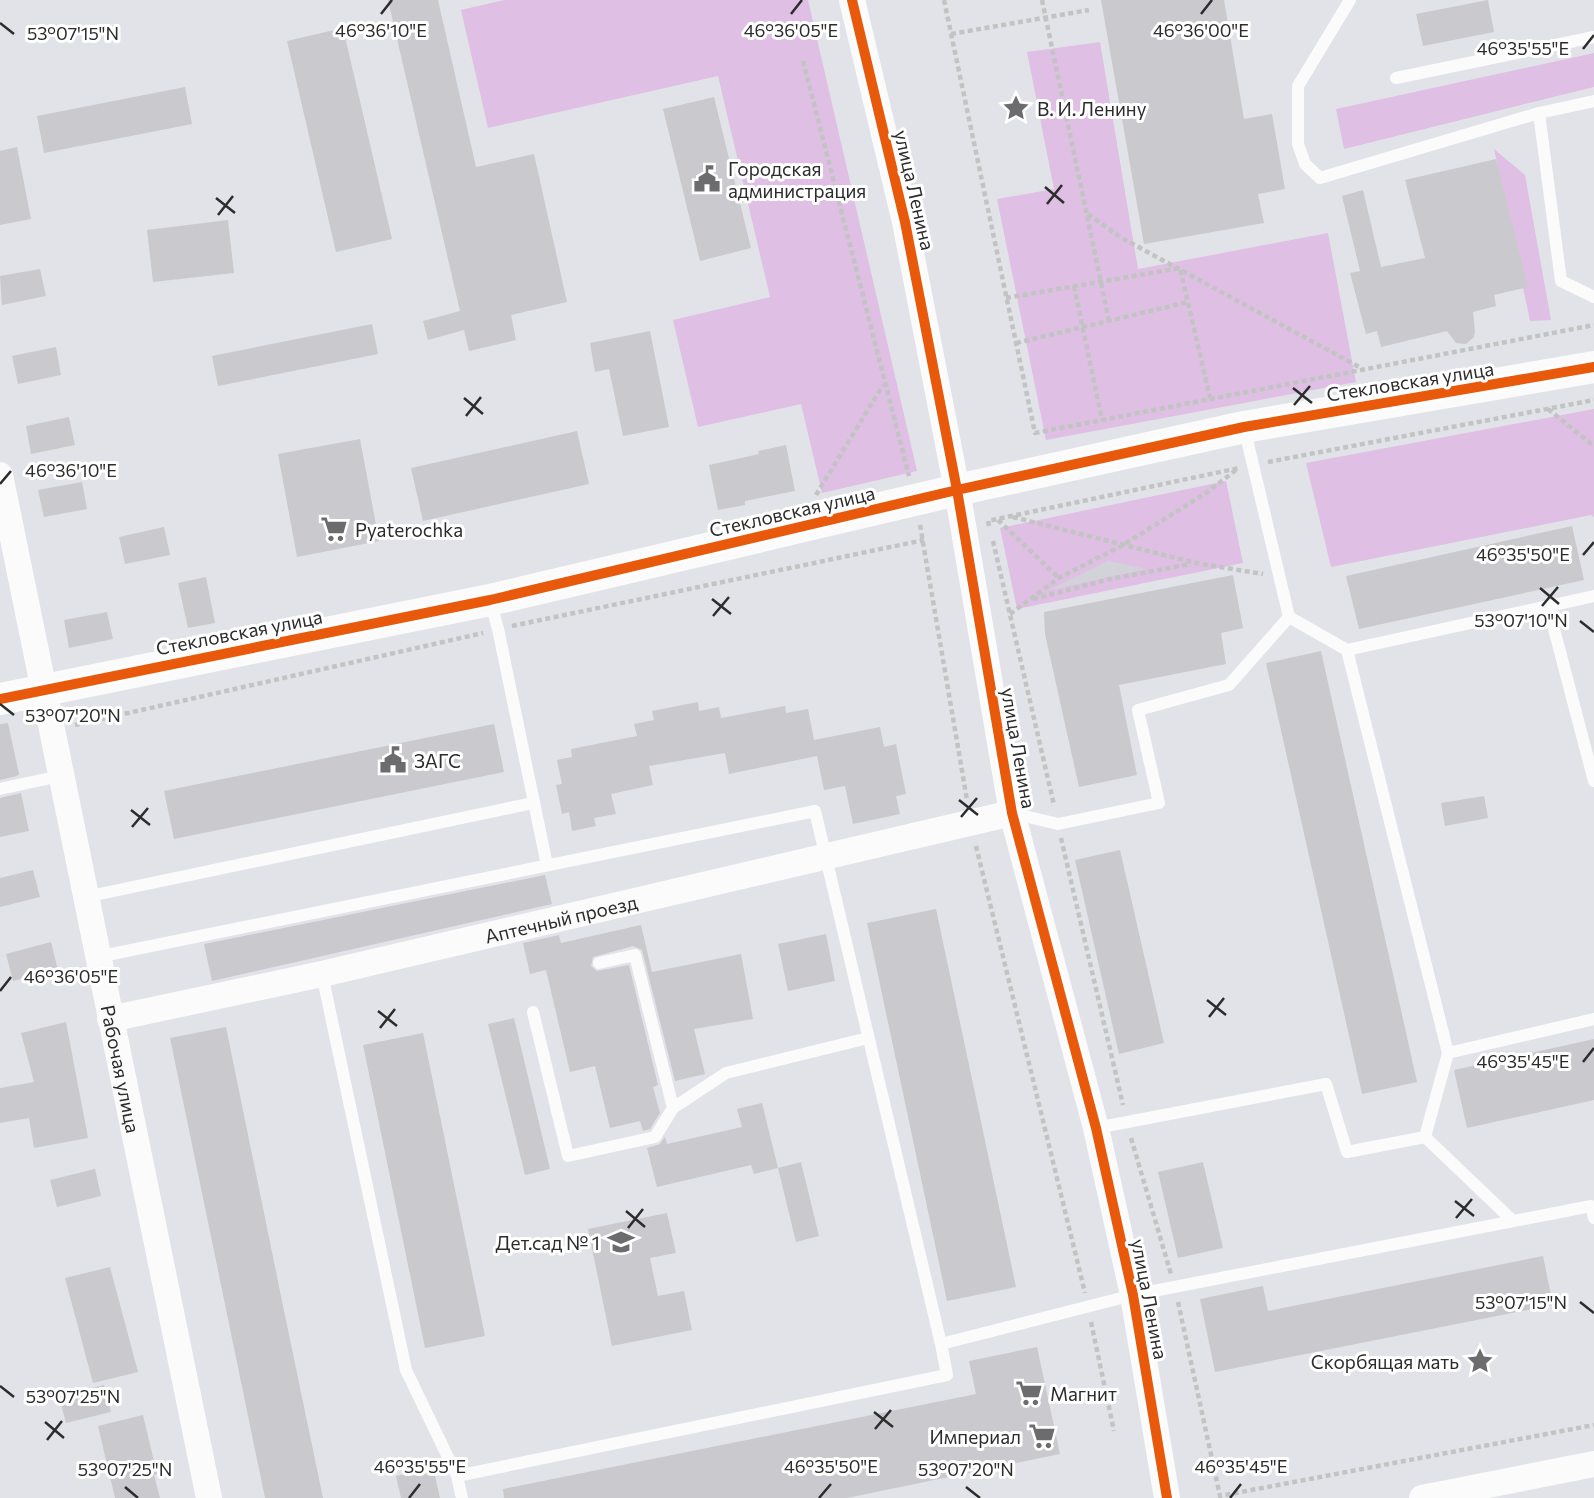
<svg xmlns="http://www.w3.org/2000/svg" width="1594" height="1498" font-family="Commissioner,sans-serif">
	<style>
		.green { fill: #dfbfe3 }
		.plaza { fill: #d2d3d9 }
		.building { fill: #c9c9ce }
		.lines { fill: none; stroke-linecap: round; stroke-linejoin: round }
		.path { stroke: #c2c3c3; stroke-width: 4.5; stroke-dasharray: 5 3.5; stroke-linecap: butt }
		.service { stroke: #fbfbfc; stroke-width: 12 }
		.minor { stroke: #fbfbfc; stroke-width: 26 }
		.tertiary { stroke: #fbfbfc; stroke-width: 32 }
		.cycleway-casing { stroke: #fff; stroke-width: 15 }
		.cycleway { stroke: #e8590c; stroke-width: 10 }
		.ticks { fill: none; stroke: #2c2c2c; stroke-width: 2.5 }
		.labels { text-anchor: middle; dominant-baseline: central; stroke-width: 6; stroke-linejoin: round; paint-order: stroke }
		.poi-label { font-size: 19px; fill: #2c2c2c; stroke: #fff; text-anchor: start }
		.street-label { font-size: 19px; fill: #2c2c2c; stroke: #fff }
		.ticks-label { font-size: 18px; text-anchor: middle; fill: #2c2c2c; stroke: #fff; stroke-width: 6; stroke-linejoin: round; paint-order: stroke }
	</style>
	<rect width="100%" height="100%" fill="#e2e3e9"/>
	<path class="green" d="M504,0H808L917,471L822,493L801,404L698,427L673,320L770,297L718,76L488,128L461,10Z
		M1100,42L1138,269L1328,233L1356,382L1046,440L997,199L1054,189L1027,52Z
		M1594,53V87L1344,149L1336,109Z
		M1494,149L1525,175L1551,320L1530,321Z
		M1594,409V517L1591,515L1331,567L1306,463Z
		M1226,481L1243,563L1017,609L1000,528Z"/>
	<path class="plaza" d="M1108,561L1147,569L1049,590Z"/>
	<path class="building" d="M388,0H438L476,167L534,154L567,302L511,315L516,340L469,351L464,330L428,340L423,321L460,311Z
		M1101,0H1224L1244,119L1272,114L1285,189L1258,194L1264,223L1144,244Z
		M1488,0L1494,32L1423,46L1416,14Z
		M343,28L392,239L336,252L287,41Z
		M185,87L192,124L44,153L37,116Z
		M714,97L751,248L700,261L663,109Z
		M17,147L31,219L0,225V151Z
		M1496,159L1528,287L1494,295L1496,306L1473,312L1475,332L1474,337L1466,344L1456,343L1447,331L1381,347L1377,331L1366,334L1350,273L1360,271L1342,196L1363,190L1381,267L1425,258L1405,180Z
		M228,220L234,273L153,282L147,230Z
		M40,269L46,296L2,305L0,276Z
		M372,324L378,354L218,386L212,356Z
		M650,331L669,427L623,436L609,369L595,372L590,343Z
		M56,347L61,375L18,384L12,356Z
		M69,417L75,445L31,454L26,426Z
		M577,431L589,484L423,521L411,468Z
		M360,439L379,541L297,557L278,454Z
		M786,445L795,491L745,501V505L718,510L709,465L759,454L758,451Z
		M82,482L87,509L44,517L38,490Z
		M1572,526L1584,580L1359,629L1346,576Z
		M164,527L170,555L125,564L119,537Z
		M1233,575L1243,628L1221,633L1226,664L1119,685L1137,775L1079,787L1045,634L1044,612Z
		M206,577L215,623L188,628L178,583Z
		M107,612L113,639L69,648L64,620Z
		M1321,651L1417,1082L1362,1094L1266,663Z
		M698,702L699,711L719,707L721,718L785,706L786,713L808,709L814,740L880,727L884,747L896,744L906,794L896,796L900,814L853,824L845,786L824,790L817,756L729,774L725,753L649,766L653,785L611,794L616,814L594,818L596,826L572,831L569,812L562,814L556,785L562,784L557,760L572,757L571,749L637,736L634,724L654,720L652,711Z
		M8,723L19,774L17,776L0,780V724Z
		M494,724L504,772L174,839L164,791Z
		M21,793L29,831L0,837V798Z
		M1484,796L1488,818L1445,826L1441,803Z
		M1120,850L1164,1043L1119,1054L1075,860Z
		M33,870L40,897L0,907V878Z
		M545,875L552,904L212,981L204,944Z
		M936,909L1016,1287L947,1301L867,923Z
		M641,925L652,972L741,954L753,1019L694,1029L705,1074L675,1081L642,950L633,946L593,957L591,966L597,971L629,965L658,1085L653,1087L660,1113L650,1129L643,1131L640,1121L610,1128L595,1066L570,1072L546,970L530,974L523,943L559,935L561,943Z
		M826,934L835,981L788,991L778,944Z
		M51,942L58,970L13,981L6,954Z
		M514,1018L550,1169L525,1175L488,1024Z
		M66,1022L88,1138L34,1148L29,1118L0,1123V1088L34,1082L21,1033Z
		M226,1027L282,1301L323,1498H265L170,1038Z
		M423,1033L485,1336L425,1348L363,1045Z
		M1594,1039V1100L1467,1128L1454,1070Z
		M762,1103L778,1168L754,1174L751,1165L657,1187L647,1148L660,1144L665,1137L667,1144L742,1127L737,1109Z
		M801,1162L819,1236L796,1242L778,1168Z
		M1203,1162L1223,1248L1178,1258L1158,1172Z
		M95,1169L101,1196L57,1207L50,1180Z
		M667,1213L676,1253L650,1258L658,1296L684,1291L692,1330L612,1346L588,1229Z
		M1543,1256L1553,1305L1215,1372L1200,1299L1263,1286L1268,1311Z
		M110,1267L138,1372L93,1383L65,1278Z
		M1037,1347L1060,1454L847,1498H504L503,1489L976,1394L969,1361Z
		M104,1385L111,1412L66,1423L59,1397Z
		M143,1415L157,1474L154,1475L160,1498H115L98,1426Z
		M433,1467L440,1498H401L396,1476Z"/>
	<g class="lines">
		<path class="path" d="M944,0L1035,433L1594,325
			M1042,0L1109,321
			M951,34L1089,10
			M803,61L909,476
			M1088,214L1120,237L1361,368
			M1074,286L1102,420
			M1006,298L1180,268L1210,398
			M1016,343L1188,302
			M1548,409L1594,446
			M1268,462L1594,400
			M816,495L883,385
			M1013,517L1196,563L1263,574
			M998,520L1059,578
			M920,525L967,800
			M989,526L988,521L1239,468
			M993,541L1054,805
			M1033,599L1110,579L1191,564
			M1010,614L1059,578L1123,545L1206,493L1236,470
			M512,626L924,540
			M75,725L483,633
			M1061,838L1123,1105
			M976,846L1085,1293
			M1131,1138L1171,1274
			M1178,1302L1220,1496L1594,1425
			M1091,1322L1114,1431"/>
		<path class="service" d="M1350,0L1298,86V144L1305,164L1320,178L1539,113L1594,101
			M1396,78L1594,37
			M1539,113L1561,281L1594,297
			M1594,596L1347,650L1448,1053L1594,1019
			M490,600L498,629L547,865
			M1548,606L1594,781
			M1289,617L1347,650
			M0,789L60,776
			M1012,813L1058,824L1159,803L1138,710L1229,685L1289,617L1244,427
			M85,897L533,803
			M97,957L815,811L941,1344
			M599,963L635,955L673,1108
			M322,974L406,1370L457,1476
			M533,1012L568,1156L655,1137L673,1108L726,1073L868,1038
			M1096,1128L1326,1084L1347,1152L1425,1137L1513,1221
			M1425,1137L1448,1053
			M462,1498L457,1476L947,1375L941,1344L1133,1295L1591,1206L1594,1218"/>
		<g class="minor">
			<path d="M852,0L905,222L957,490L1012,813L1096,1128L1133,1295L1167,1498"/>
			<path id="s1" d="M0,475L209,1498"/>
			<path id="s2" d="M110,1019L322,974L1012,813"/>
			<path d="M1422,1498L1594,1464"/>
		</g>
		<path class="tertiary" d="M0,699L490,600L957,490L1244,427L1594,367"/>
		<g class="cycleway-casing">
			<path id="cycleway" d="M852,0L905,222L957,490L1012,813L1096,1128L1133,1295L1167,1498
				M0,699L490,600L957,490L1244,427L1594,367"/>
		</g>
		<use href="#cycleway" class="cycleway"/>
	</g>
	<path class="ticks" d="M381,14L392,0M791,14L802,0M1201,14L1212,0M0,23L14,34M1583,49L1594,35M1045,187L1064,203M216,198L235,213M1047,204L1062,185M218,215L233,196M1293,388L1312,403M464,398L483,414M1294,405L1310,386M466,416L481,397M0,484L11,471M1583,555L1594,542M1540,588L1559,604M712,599L731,614M1542,606L1558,587M713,616L729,597M1580,621L1594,632M0,704L14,715M959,800L978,815M131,810L150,825M961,817L977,798M132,827L148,808M0,991L11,977M1207,1000L1226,1015M378,1011L397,1026M1209,1017L1224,998M380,1028L395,1009M1583,1062L1594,1048M1455,1201L1474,1216M626,1211L645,1227M1456,1218L1472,1199M628,1228L643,1209M1580,1302L1594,1313M0,1386L14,1397M874,1412L893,1427M45,1422L64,1438M875,1429L891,1410M47,1440L62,1421M125,1487L138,1498M966,1487L980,1498M409,1498L420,1484M819,1498L831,1484M1230,1498L1241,1484"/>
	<defs>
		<g id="sight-bare" transform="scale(2.1)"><path d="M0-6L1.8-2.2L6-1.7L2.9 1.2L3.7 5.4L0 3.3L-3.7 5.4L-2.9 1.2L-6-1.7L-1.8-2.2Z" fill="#6c6c6e" stroke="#fff" stroke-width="2.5" paint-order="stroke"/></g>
		<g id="civic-bare" transform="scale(2.1)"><path d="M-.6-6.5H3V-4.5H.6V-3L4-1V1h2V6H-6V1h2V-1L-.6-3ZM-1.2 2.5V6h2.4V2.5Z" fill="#6c6c6e" stroke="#fff" stroke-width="2.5" paint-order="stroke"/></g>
		<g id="supermarket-bare" transform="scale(2.1)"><path d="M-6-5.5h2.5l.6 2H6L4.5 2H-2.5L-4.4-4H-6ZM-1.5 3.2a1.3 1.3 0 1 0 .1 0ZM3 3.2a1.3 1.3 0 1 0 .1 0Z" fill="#6c6c6e" stroke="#fff" stroke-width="2.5" paint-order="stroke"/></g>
		<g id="school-bare" transform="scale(2.1)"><path d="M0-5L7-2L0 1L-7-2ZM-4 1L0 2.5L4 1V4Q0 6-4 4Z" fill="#6c6c6e" stroke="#fff" stroke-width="2.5" paint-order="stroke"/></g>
	</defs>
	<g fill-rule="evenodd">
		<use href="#sight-bare" x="1016" y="108"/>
		<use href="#civic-bare" x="707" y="179"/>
		<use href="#supermarket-bare" x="334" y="529"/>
		<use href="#civic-bare" x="393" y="760"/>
		<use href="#school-bare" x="621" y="1242"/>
		<use href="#sight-bare" x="1480" y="1361"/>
		<use href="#supermarket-bare" x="1029" y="1393"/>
		<use href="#supermarket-bare" x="1042" y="1436"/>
	</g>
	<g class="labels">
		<g class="poi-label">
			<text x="1037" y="108">В. И. Ленину</text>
			<text x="728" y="168">Городская<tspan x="728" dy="22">администрация</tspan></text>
			<text x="355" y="529">Pyaterochka</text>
			<text x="414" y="760">ЗАГС</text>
			<text x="600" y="1242" text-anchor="end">Дет.сад № 1</text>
			<text x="1459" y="1361" text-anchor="end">Скорбящая мать</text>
			<text x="1050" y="1393">Магнит</text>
			<text x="1021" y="1436" text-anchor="end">Империал</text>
		</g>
		<g class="street-label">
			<text transform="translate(915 190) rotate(77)">улица Ленина</text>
			<text transform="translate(1410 381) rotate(-9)">Стекловская улица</text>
			<text transform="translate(792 511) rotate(-13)">Стекловская улица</text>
			<text transform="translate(239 632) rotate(-11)">Стекловская улица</text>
			<text transform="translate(1019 748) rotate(80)">улица Ленина</text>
			<text stroke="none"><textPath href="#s2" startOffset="462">Аптечный проезд</textPath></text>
			<text stroke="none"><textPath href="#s1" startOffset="606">Рабочая улица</textPath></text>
			<text transform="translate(1150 1299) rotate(79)">улица Ленина</text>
		</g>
	</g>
	<g class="ticks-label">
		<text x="381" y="37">46°36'10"E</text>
		<text x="791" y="37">46°36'05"E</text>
		<text x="1201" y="37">46°36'00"E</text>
		<text x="73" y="40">53°07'15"N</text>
		<text x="1523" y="55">46°35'55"E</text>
		<text x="71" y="477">46°36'10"E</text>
		<text x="1523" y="561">46°35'50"E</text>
		<text x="1521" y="627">53°07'10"N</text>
		<text x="73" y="722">53°07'20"N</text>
		<text x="71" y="983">46°36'05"E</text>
		<text x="1523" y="1068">46°35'45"E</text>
		<text x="1521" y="1309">53°07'15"N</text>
		<text x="73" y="1403">53°07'25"N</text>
		<text x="420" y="1473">46°35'55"E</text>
		<text x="831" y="1473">46°35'50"E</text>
		<text x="1241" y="1473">46°35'45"E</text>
		<text x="125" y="1476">53°07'25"N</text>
		<text x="966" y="1476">53°07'20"N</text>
	</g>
</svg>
